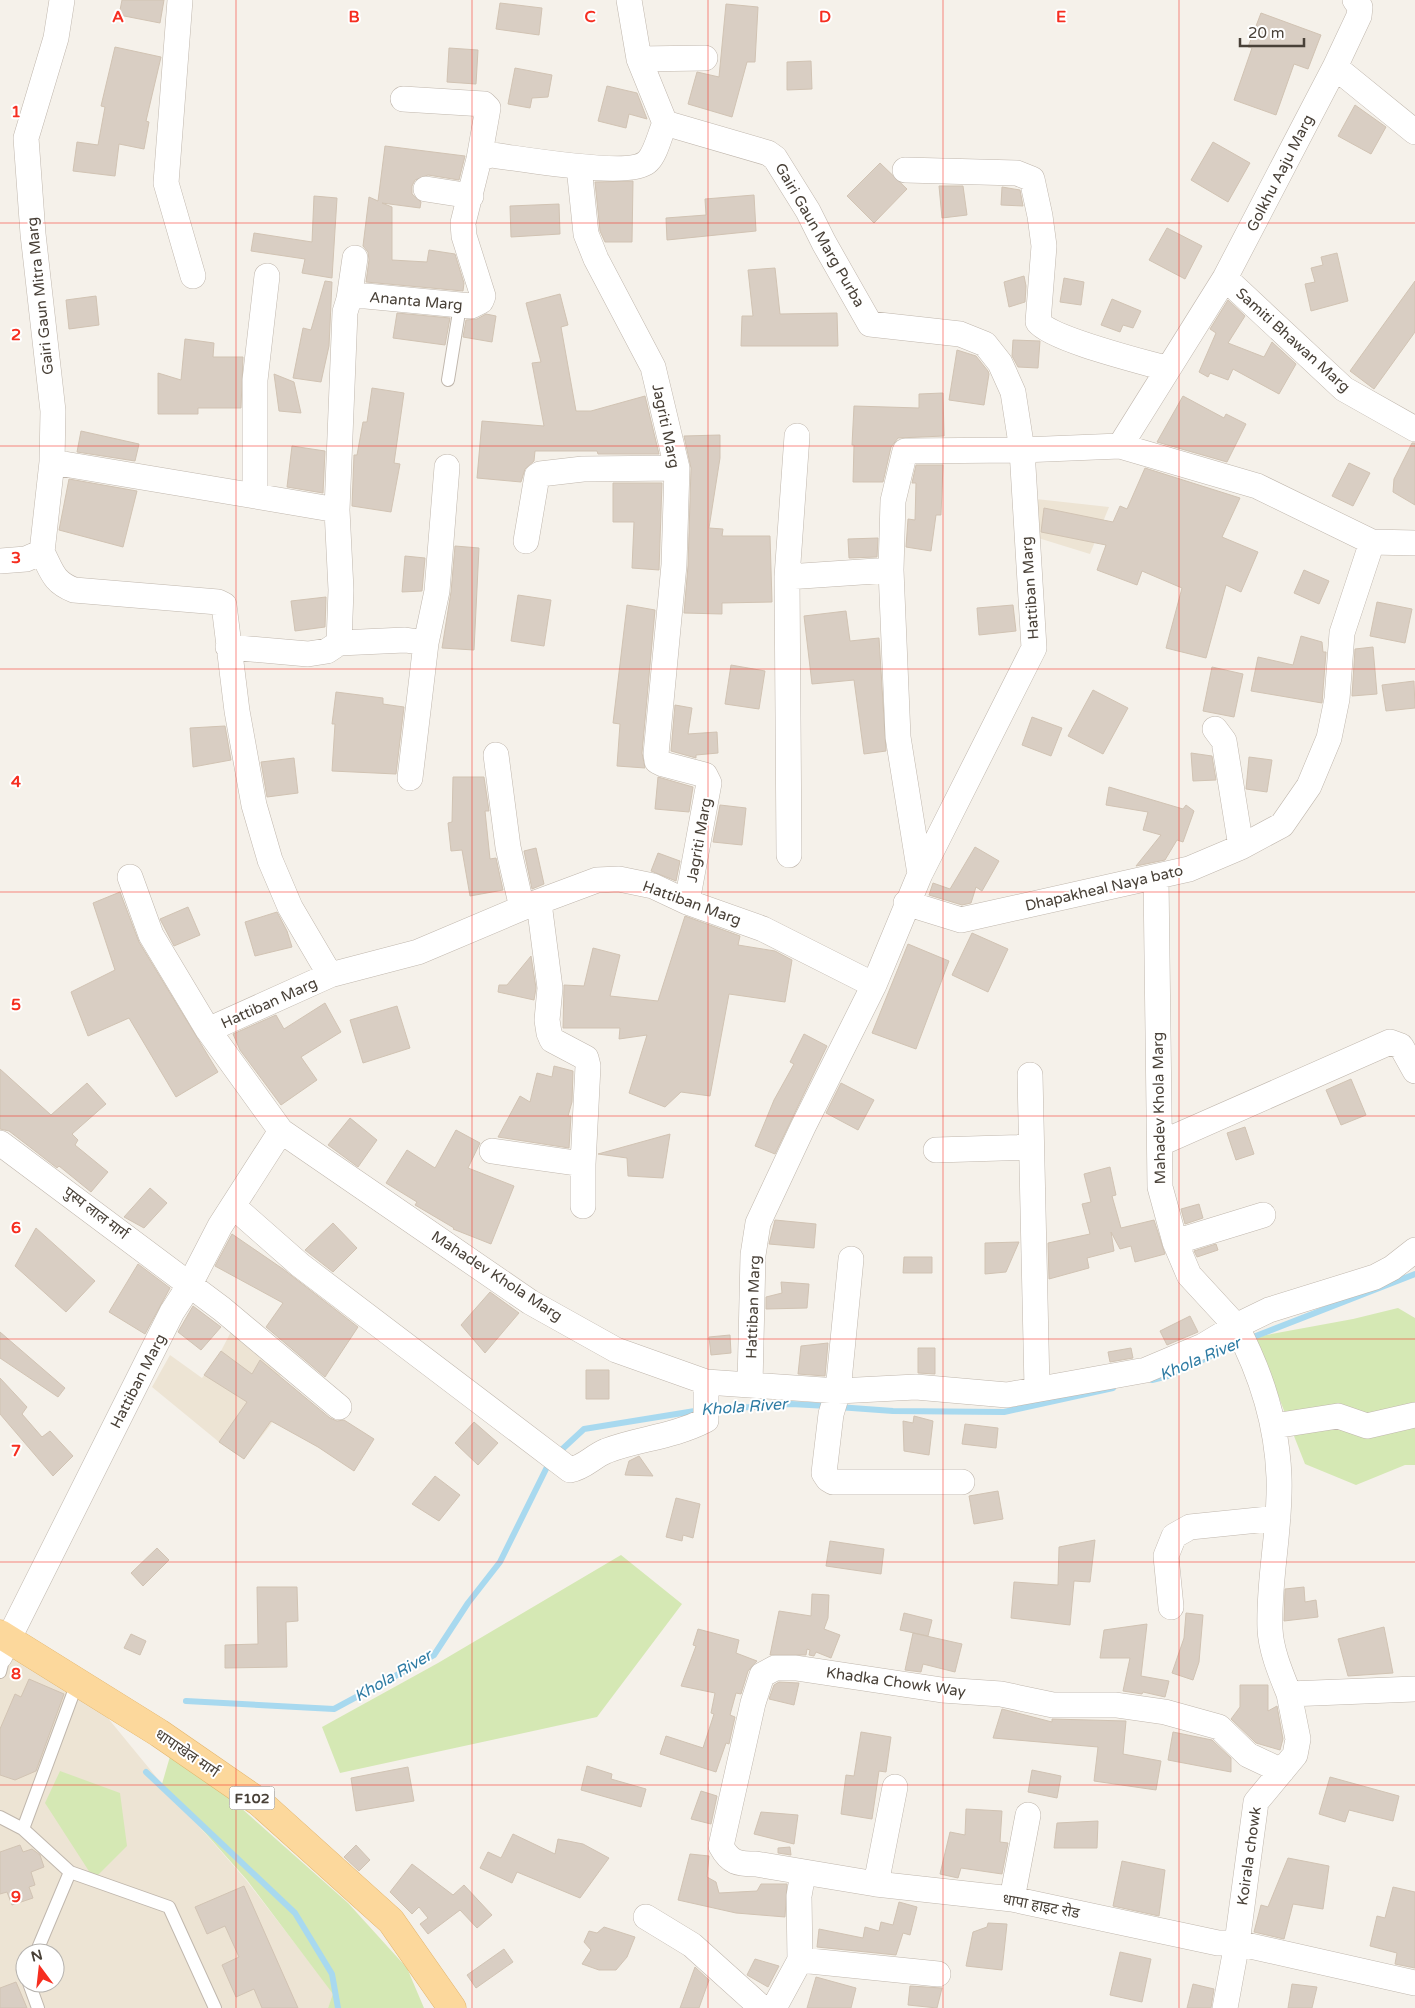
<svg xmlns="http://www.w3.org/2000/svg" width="1415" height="2008" font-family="'Varela Round','Noto Sans Devanagari',sans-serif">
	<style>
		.education { fill: #ede4d4; fill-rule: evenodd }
		.green { fill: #d5e8b4 }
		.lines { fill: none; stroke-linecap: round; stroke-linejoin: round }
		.stream { stroke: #a8d9ef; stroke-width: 6 }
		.building { fill: #d9cec3; stroke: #d1c3b3 }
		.lane-casing { stroke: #c0b7ad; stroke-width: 14 }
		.street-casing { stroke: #c0b7ad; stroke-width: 26 }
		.primary-casing { stroke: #e2b46b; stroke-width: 29 }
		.lane { stroke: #fff; stroke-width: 12 }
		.street { stroke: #fff; stroke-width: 25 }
		.primary { stroke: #fcd89c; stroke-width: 28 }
		.grid { fill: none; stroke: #f62e20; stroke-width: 1; stroke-opacity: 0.55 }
		.labels { text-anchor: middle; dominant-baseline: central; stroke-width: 4; stroke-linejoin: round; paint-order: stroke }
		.shield { fill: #fff; stroke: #807a74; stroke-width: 1 }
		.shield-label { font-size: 14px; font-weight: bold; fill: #494138 }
		.street-label { font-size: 15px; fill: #494138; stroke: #fff }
		.water-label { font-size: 16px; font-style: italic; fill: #2f7ca4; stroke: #fff }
		.grid-label { font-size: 16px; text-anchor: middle; font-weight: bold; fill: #f62e20; stroke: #fff; stroke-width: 4; stroke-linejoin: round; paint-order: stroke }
	</style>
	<rect width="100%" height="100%" fill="#f5f1ea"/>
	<path class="education" d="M1036,499L1109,507L1090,554L1035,537Z
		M235,1324L282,1373L259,1409L275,1419L244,1459L219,1442L152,1387L170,1355L202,1378L221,1351Z
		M11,1647L107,1717L162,1784L246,1880L334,1994L328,2008H0V1667ZM25,1953H55V1983H25Z"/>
	<path class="green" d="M1398,1308L1415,1318V1465H1405L1356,1485L1305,1464L1255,1337L1353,1319Z
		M621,1555L682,1604L597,1717L340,1773L322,1727L438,1663Z
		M171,1753L213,1783L348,1903L407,1968L424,2008H328L333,1994L247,1880L162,1784Z
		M60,1771L120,1793L127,1846L94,1879L45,1803Z"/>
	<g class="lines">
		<path class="stream" d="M1248,1339L1415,1274
			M1152,1380L1168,1376L1239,1343
			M838,1407L893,1411L1004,1412L1113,1388
			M711,1410L791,1404L828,1406
			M557,1454L584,1429L701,1410
			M186,1701L334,1709L434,1655L468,1603L500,1562L550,1461
			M146,1772L295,1913L332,1974L338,2008"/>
	</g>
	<path class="building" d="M122,0H164L160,23L119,15Z
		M500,3L542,8L539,35L496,29Z
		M726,4L758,7L755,62H747L732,117L688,104L697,72L719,77Z
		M1261,13L1321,35L1308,69L1294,64L1276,115L1234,100L1252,48L1248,47Z
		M115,47L161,57L146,121L149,122L144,149L119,144L115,176L73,171L77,142L98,145L105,107L101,106Z
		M449,48L478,50L476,84L447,82Z
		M811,61L812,89L787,90V62Z
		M515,68L552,75L548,97L532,98L530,108L508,104Z
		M607,86L637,93L647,119L629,114L626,128L598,121Z
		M1355,105L1386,127L1371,154L1338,136Z
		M1213,142L1250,163L1228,202L1191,180Z
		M385,146L465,156L459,180L428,175L415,180L412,186V194L421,202L420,208L382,203L392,207V260L427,262L429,250L455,254L464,283L463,291L366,282L369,260L368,252L363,246L369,197L378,201Z
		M880,163L907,189L874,223L847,196Z
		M633,181L632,242H605L600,231L595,182Z
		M939,186H963L967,215L942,218Z
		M1002,187L1020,190L1023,206L1001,205Z
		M754,195L756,231L667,240L666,218L706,215L705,199Z
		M314,196L337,198L332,278L302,273L305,259L251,251L254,233L312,242Z
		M559,204L560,234L511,237L510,206Z
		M1167,228L1202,246L1185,279L1149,260Z
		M1337,253L1348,301L1311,311L1305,284L1315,282L1311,268L1323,265L1321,257Z
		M775,268L780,314L837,313L838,346H741L742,316H753L748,270Z
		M1024,276L1026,286L1025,302L1009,307L1004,282Z
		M1064,278L1084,282L1081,305L1060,302Z
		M325,281L332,282L329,346L321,382L293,378L303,328L311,330Z
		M1415,281V332L1374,389L1350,371Z
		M560,294L568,325L561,327L576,411H591L645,396L659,454H598L597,451H535L534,461L525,469L521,482L477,478L482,421L544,426L532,363L541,362L526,303Z
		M96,296L99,325L69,329L66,300Z
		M1112,299L1141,311L1133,328L1123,325L1120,332L1101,325Z
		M1228,300L1245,316L1228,343L1264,357L1272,342L1296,364L1279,394L1233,369L1228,380L1210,373L1208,377L1199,372L1216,333L1210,329Z
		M397,313L450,318L445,345L393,338Z
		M486,314L496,316L492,342L463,337L466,320L477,319Z
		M185,339L214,343L213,357H243L241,408H198V414H158V373L181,380Z
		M1013,340L1040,341L1038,368L1018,367L1012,356Z
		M957,350L976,356L988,371L989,374L984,405L949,400Z
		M274,374L294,382L301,413L279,411Z
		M372,388L404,393L394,463L400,464L391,512L352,506L354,455H357L363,422H367Z
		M943,393L944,436L898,438L891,447L883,482H853L854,445H852L854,406L919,408V394Z
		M1183,396L1224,418L1226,414L1246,424L1227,462L1157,442Z
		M81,431L139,444L135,461L77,452Z
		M720,435V458L709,528L723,529L722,536H770L772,602L722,603V614L684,613L688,566L691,468L684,436Z
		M1412,443H1415V505L1393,492L1394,479Z
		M292,446L325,451L323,493L287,487Z
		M1349,463L1370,473L1353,506L1332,496Z
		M916,465H943L941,515H936L931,551L906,547L908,519L915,520L916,483H912Z
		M1145,468L1240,498L1222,537L1258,552L1241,592L1226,585L1206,658L1166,648L1182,588L1142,571L1137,585L1097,570L1106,545L1041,532L1044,508L1113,522L1120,506L1127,509Z
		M69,479L137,491L123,547L59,530Z
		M613,483H662L659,570L632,568L634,522H613Z
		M878,538L877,557L849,558L848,539Z
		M455,546L479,548L474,650L442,648L451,592Z
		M405,556L425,558L422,591L402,592Z
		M1304,570L1329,581L1319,604L1294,593Z
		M518,595L551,600L544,646L511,641Z
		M326,597L325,627L295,631L291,601Z
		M1377,602L1412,609L1405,643L1370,636Z
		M627,605L655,610L642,753L645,768L617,766L620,724L613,723Z
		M1013,605L1016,631L979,635L977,608Z
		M846,611L850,641L879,638L886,751L864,754L854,680L812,684L804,616Z
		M1301,636L1322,642L1323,652H1326L1322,703L1251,691L1258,657L1293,665Z
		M1373,647L1377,694L1352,696L1355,649Z
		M731,665L765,671L759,709L725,704Z
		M1212,667L1243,674L1234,717L1203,711Z
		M1414,681L1415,708L1386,711L1382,685Z
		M1093,690L1128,708L1103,754L1068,736Z
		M336,692L383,698V704L404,707L396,774L332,771L335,724H332Z
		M675,705L692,708L688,734L717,732L718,753L696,755V758L671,751Z
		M1032,717L1062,728L1051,756L1022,745Z
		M225,726L231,760L193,767L190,728Z
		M1191,753L1212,756L1216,780L1193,781Z
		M1249,757L1272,760L1267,792L1246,789Z
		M294,758L298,793L267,797L261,762Z
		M453,777H484L489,811H485L490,859L496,858L503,890L470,896L462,850L451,851L448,823L452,822Z
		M658,777L693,787L689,812L655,809Z
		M1109,787L1183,809L1186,805L1194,811L1183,842L1177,840L1165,860L1136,866L1161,835L1143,830L1148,812L1106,805Z
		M720,805L746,808L742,845L713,842Z
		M975,847L999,861L982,891L976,887L971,903L962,905L929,895L933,883L950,889Z
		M536,848L544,884L532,889L524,851Z
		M658,853L680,861L676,881L651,871Z
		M120,892L139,942L218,1072L176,1097L129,1018L88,1036L71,992L115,970L93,903Z
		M188,907L200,935L174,946L160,919Z
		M277,912L287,931L292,947L255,956L245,922Z
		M685,916L740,936L738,945L775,951L792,960L785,1002L729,994L710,1096L681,1092L665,1107L629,1093L647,1035L619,1039L620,1028H563L564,985L584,986L593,948L620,955L610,996L658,1001Z
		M972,933L1008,949L988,992L952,975Z
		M908,944L949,961L916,1049L872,1033Z
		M531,956L536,988L534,1000L498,992L499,985H507Z
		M325,1003L341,1032L301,1057L317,1080L281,1105L240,1050L233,1034L276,1015L284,1029Z
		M397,1006L410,1048L363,1063L350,1020Z
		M804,1034L827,1046L775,1154L755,1146L774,1100L794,1064L790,1062Z
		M554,1066L573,1071L572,1102L568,1116H571L569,1148L498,1137L520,1096L530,1102L537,1073L552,1077Z
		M0,1069L51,1115L87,1083L106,1104L72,1134L78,1140L75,1145L108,1172L91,1192L59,1166L57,1168L9,1131L0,1129Z
		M1351,1079L1366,1115L1341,1125L1326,1090Z
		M841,1083L874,1100L858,1130L826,1113Z
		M350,1118L377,1140L358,1167L328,1145Z
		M1245,1127L1254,1154L1236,1160L1227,1133Z
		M456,1130L480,1143L468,1168L514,1186L491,1244L453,1229L454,1228L415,1205L417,1202L386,1183L407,1150L435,1168Z
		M670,1134L663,1178L628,1176L627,1158L598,1154Z
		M1110,1167L1116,1195L1112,1196L1121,1228L1154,1220L1165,1254L1135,1262L1131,1246L1120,1249L1111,1232L1114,1251L1087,1258L1089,1268L1049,1279L1048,1243L1090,1234L1082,1204L1091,1202L1084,1174Z
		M150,1188L167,1203L144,1228L124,1217Z
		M1199,1204L1203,1218L1185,1224L1181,1209Z
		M775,1220L816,1224L814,1248L769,1244Z
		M333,1223L357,1248L333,1272L305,1250Z
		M36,1228L95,1281L66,1312L15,1266Z
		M232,1234L283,1269L358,1327L325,1377L266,1327L283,1303L215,1266Z
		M1019,1242L1006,1272L985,1274V1243Z
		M1216,1244L1218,1250L1197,1257L1194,1251Z
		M904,1257H932V1273H903Z
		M138,1264L170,1288L145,1334L109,1312Z
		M781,1282L809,1284L807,1308L766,1309V1297L782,1293Z
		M490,1292L519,1313L485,1353L461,1325Z
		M193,1306L221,1327L201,1350L178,1332Z
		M1190,1316L1198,1332L1167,1345L1160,1331Z
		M0,1332L65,1388L58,1397L0,1358Z
		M730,1335L731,1353L711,1355L709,1337Z
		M828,1343L825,1376L798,1374L801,1346Z
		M918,1348H935V1374L918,1373Z
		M1131,1348L1133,1358L1110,1362L1108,1352Z
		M221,1351L252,1374L260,1360L330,1418L337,1421L344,1420L374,1439L354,1471L318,1447L271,1421L244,1459L219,1442L247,1402L204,1375Z
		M586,1370H609V1399H586Z
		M0,1378L27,1407L22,1414L42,1437L50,1431L73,1456L53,1476L0,1414Z
		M914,1416L933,1421L929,1455L904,1451L903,1421L913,1423Z
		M474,1422L498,1443L478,1465L455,1443Z
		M965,1424L998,1428L996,1448L962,1444Z
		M639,1456L653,1476L625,1475L629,1461Z
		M435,1476L460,1495L439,1521L412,1504Z
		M998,1491L1003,1519L974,1524L969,1496Z
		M676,1498L700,1504L693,1538L683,1535L682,1541L666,1537Z
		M1095,1540L1090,1582L1074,1581L1070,1625L1011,1618L1014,1582L1058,1585L1059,1547Z
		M830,1541L884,1549L881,1574L826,1566Z
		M157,1548L169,1560L143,1586L131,1573Z
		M257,1587H297L298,1621L286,1622L287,1667L225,1668V1645L258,1644Z
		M1304,1587L1305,1602L1316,1600L1318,1617L1284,1621L1285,1589Z
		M812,1594L829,1595L828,1618L824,1629L840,1635L831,1658L816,1652L814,1656L809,1655L810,1650L807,1649L806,1655H770L779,1611L811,1616Z
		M904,1613L932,1620L928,1636L900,1630Z
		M1186,1613L1203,1615L1199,1662L1193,1680L1172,1673L1184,1638Z
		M1147,1624L1141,1676L1169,1681L1165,1697L1143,1692L1142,1694L1123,1691L1130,1658H1100L1104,1630Z
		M1384,1627L1393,1673L1348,1676L1338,1639Z
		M698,1629L739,1640L736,1653L757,1661L748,1671L741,1694L736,1693L730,1715L735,1717L729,1744L726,1743L716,1772L660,1754L666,1736L703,1748L714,1714L711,1713L715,1693L681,1686L696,1646L693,1645Z
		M913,1633L962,1644L955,1672L923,1664L921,1672L905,1670Z
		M131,1634L146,1641L140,1655L124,1648Z
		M29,1679L64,1694L36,1771L15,1780L0,1775V1729L15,1694L21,1697Z
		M779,1682L799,1683L794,1705L769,1699L774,1685Z
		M1240,1685H1268V1711L1277,1706L1283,1739L1280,1750L1256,1743L1231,1719L1240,1707Z
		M1002,1709L1052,1722V1719L1126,1721L1123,1754L1161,1761L1156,1790L1094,1781L1098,1747L993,1738Z
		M861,1732L891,1737L886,1772L879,1771L872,1819L841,1814L846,1775L854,1776Z
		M1173,1732L1212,1740L1231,1758V1772L1168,1760Z
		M587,1766L612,1774L611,1779L646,1789L641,1807L581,1790Z
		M408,1767L414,1801L356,1811L351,1778Z
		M1032,1770L1061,1776L1057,1798L1028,1792Z
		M1330,1777L1399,1796L1393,1821L1349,1810L1345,1822L1319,1814Z
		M701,1791L717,1796L711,1824L691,1819Z
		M966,1809L1002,1811L1000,1842L1008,1843L1002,1874L961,1868L958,1878L940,1874L950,1832L965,1835Z
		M761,1812L798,1815L794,1844L754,1834Z
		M1098,1821L1097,1848H1054L1057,1823Z
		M513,1834L555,1854L558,1839L583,1844L609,1858L580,1898L517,1872L512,1883L480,1868L488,1852L501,1858Z
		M20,1845L23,1852L32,1849L40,1855L44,1867L31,1872L35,1885L29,1887L33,1898L12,1905L7,1892L0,1894V1852Z
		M356,1845L370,1860L359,1871L344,1857Z
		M790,1847L791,1855L778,1853V1848Z
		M690,1854L709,1856L707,1877L716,1882L719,1893L757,1891L761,1884H787L785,1917L736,1913L678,1900Z
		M1288,1858L1329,1866L1323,1909L1293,1904L1284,1939L1254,1932L1261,1905L1268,1907Z
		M1122,1861L1165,1870L1159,1916L1113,1906Z
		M412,1864L453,1895L464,1885L492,1915L477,1928L460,1910L428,1934L420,1924L428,1918L419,1907L412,1914L390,1892Z
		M244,1886L298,2008H262L254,1989L236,1997L222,1965L239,1957L225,1926L207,1934L195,1907Z
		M1393,1887L1415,1892V1968L1395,1964L1397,1953L1370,1946L1377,1916L1385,1918Z
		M899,1902L917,1907L910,1935L903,1933L896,1955L817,1947L819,1929L863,1938L865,1927L879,1931L881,1922L893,1925Z
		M988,1923L1007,1924L1002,1970L966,1966L973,1932L987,1927Z
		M604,1927L635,1937L627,1957L616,1970H599L582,1964L591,1950L584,1942L589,1931L597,1933Z
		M504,1949L513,1962L476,1988L467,1975Z
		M1120,1952L1151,1959L1142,2002L1110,1995Z
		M755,1959L779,1966L768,1987L747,1975Z
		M695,1967L709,1980L699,2008H680Z
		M816,1977L856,1988L851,2008H807Z
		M16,1982L27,2008H0V1988Z
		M1193,1984L1214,1989L1211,2008H1187Z
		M1292,1984L1317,1987L1312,2008H1288Z
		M910,1986L942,1988L937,2008L908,2005Z"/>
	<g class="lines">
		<g class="lane-casing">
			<path id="lane" d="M448,380L460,306
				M0,1672L5,1652
				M0,1817L23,1829L70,1872L169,1907L215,2008
				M23,1829L77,1683
				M36,1953L70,1872
				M29,1983L38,2008"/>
		</g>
		<g class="street-casing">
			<path id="street" d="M180,0L166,183L193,276
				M629,0L639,59L665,123L768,153L775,158L808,211L824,243L870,324L960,334L985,344L1000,363L1013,392L1022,450L1034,648L920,874L874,985L803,1127L758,1223L753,1255L750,1385
				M639,59L705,58
				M1335,67L1359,16L1360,7L1355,0
				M479,159L491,155C518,158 631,179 648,161C656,153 660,134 665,123
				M579,167L586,234L596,259L653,367L677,468L674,565L656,754L657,761L663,764L705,775L709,783L687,902
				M905,170L1017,173L1032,179L1040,216L1044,246L1038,322C1053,340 1141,361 1168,369
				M426,189L471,196
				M1225,278L1344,389L1415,429
				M349,299L355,258
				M1120,446L1225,278L1335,67L1415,132
				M52,462L255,496
				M337,510L345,312L349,299L356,296H366L471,306L481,301L483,296L464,236L463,223L479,159L488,108L484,104L403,99
				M526,541L537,476L540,474L583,469L677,468
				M42,552C52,571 53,582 74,590L218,602L224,605L237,711L254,805L270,860L290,907L330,975
				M42,552L52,462L53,411L33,234L26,138L56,38L62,0
				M0,561L26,559L42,552
				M787,577L891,570
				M339,643L405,640L426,643L410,778
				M426,643L437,591L447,467
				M228,647L308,654L327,651L339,643L341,590L337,510L255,496V380L267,276
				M1215,729L1224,741L1241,847
				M496,755L508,847L522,908
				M789,855L787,577L797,436
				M920,874L898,737L891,570L893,501L905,451L1022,450L1120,446L1257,486L1372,542
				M130,877L151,935L208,1030L281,1131L530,1302L616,1350L706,1382L838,1391L916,1387L1007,1395L1146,1370L1203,1346L1236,1326L1189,1275L1175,1242L1160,1187L1156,878
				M539,903L550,988L547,1020L549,1033L552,1040L586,1058L588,1066L583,1164V1206
				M906,903L961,920L1189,869L1241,847L1282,825L1309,786L1329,738L1337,699L1342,633L1372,542L1415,543
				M208,1030L330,975L418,952L522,908L597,880L619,879L653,886L687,902L763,929L874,985
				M1030,1075L1037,1388
				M0,1143L222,1309L339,1407
				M1161,1143L1390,1042L1401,1046L1415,1071
				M936,1150L1031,1147
				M492,1151L583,1164
				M233,1206L300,1265L570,1470C585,1467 592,1457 606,1451C639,1438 671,1438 706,1420V1382
				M1175,1242L1263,1215
				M851,1259L838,1391L831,1414L824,1473L828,1479L833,1482H962
				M1274,1426L1338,1416L1367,1426L1415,1415
				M1171,1607L1166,1556L1174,1536L1190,1527L1278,1518
				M0,1656L172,1312L189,1286L220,1226L281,1131
				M1289,1694C1281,1674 1271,1651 1270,1629C1268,1579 1281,1528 1279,1477C1277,1424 1261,1373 1236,1326L1269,1310L1375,1277L1392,1268L1415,1250
				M1282,1771L1248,1755L1219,1727L1165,1712L1116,1705H1053L1001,1694L942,1690L796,1668H775L762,1675L753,1703L721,1846C730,1863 738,1864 756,1864L876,1884L1012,1899L1218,1943H1237L1415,1983
				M876,1884L895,1787
				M1012,1899L1028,1815
				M646,1917L692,1945L762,2008
				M800,1960L938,1974
				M774,2008L800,1960L799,1896L803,1873
				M1225,2008L1237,1943L1256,1802L1295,1755L1298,1739L1289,1694L1415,1689"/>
		</g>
		<g class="primary-casing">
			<path id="primary" d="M0,1634L159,1733L259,1802L391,1921L452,2008"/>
		</g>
		<use href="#lane" class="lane"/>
		<use href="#street" class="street"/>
		<use href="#primary" class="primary"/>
	</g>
	<path class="grid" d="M236,0V2008M472,0V2008M708,0V2008M943,0V2008M1179,0V2008M0,223H1415M0,446H1415M0,669H1415M0,892H1415M0,1116H1415M0,1339H1415M0,1562H1415M0,1785H1415"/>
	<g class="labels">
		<rect class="shield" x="229.5" y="1786.5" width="45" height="23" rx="4"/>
		<g class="shield-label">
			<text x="252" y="1798">F102</text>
		</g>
		<g class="street-label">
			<text transform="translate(1280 173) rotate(-63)">Golkhu Aaju Marg</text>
			<text transform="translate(820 235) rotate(60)">Gairi Gaun Marg Purba</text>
			<text transform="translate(40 296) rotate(-96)">Gairi Gaun Mitra Marg</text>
			<text transform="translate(416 301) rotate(5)">Ananta Marg</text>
			<text transform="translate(1293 340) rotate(42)">Samiti Bhawan Marg</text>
			<text transform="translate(666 426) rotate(78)">Jagriti Marg</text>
			<text transform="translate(1030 588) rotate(-94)">Hattiban Marg</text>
			<text transform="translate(699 840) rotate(-80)">Jagriti Marg</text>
			<text transform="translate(1104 888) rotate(-13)">Dhapakheal Naya bato</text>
			<text transform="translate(692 903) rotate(20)">Hattiban Marg</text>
			<text transform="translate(269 1003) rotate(-24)">Hattiban Marg</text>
			<text transform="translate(1159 1108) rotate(-91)">Mahadev Khola Marg</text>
			<text transform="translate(96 1213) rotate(37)">पुस्प लाल मार्ग</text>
			<text transform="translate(497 1276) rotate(33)">Mahadev Khola Marg</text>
			<text transform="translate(753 1307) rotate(-88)">Hattiban Marg</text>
			<text transform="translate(138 1381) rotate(-63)">Hattiban Marg</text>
			<text transform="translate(896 1682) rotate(8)">Khadka Chowk Way</text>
			<text transform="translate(187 1753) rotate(34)">धापाखेल मार्ग</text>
			<text transform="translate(1249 1856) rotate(-82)">Koirala chowk</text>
			<text transform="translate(1041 1906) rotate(11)">धापा हाइट रोड</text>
		</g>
		<g class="water-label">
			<text transform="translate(1200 1359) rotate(-23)">Khola River</text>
			<text transform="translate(744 1407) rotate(-4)">Khola River</text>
			<text transform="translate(393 1676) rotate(-30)">Khola River</text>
		</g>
	</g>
	<g class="grid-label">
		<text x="118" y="22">A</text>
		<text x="354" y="22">B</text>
		<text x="590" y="22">C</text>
		<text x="825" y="22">D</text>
		<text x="1061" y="22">E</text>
		<text x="16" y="117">1</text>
		<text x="16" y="340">2</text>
		<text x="16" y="563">3</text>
		<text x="16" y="787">4</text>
		<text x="16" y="1010">5</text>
		<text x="16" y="1233">6</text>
		<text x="16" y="1456">7</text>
		<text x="16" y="1679">8</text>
		<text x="16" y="1902">9</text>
	</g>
	<g transform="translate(40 1968) rotate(345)"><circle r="24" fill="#ffffff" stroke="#b6b3af"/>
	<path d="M0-4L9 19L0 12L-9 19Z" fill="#f62e20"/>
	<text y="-8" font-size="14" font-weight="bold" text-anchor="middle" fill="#494138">N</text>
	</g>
	<path d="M1240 38v8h64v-8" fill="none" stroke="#494138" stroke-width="2.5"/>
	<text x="1248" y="38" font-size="15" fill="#494138" stroke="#ffffff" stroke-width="4" paint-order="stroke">20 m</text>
</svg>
